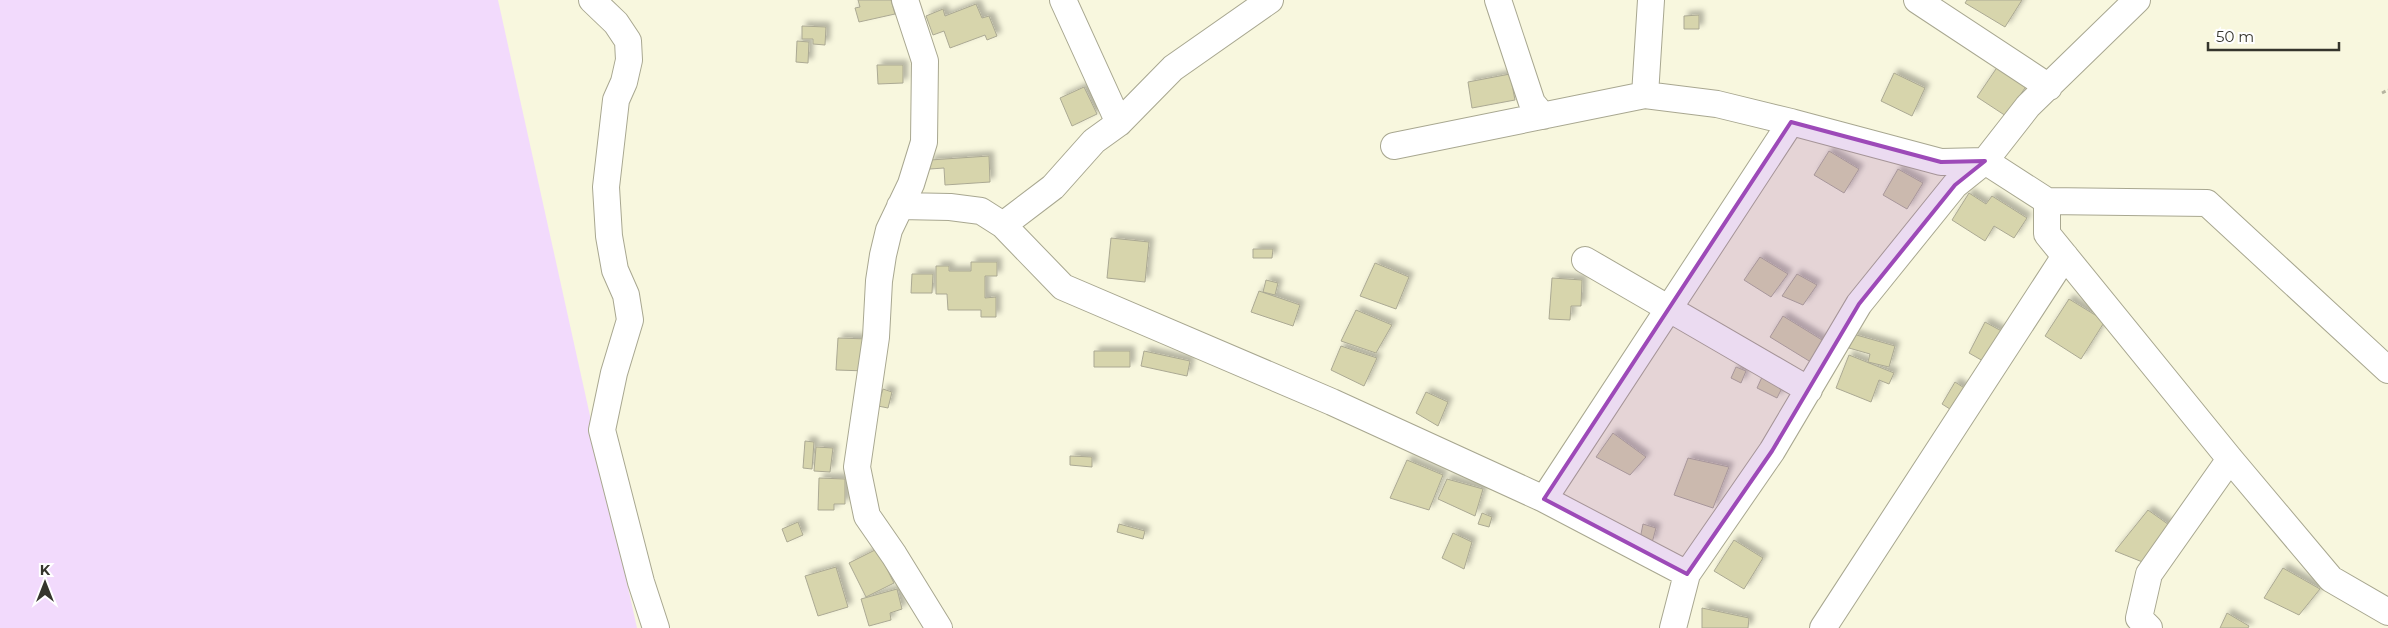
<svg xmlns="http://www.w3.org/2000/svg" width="2388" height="628" font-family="Montserrat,sans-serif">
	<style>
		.green { fill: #f2dafc }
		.building { fill: #d7d5ac; stroke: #aba993; filter: url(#shadow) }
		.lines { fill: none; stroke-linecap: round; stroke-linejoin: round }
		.minor-casing { stroke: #a8a790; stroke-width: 28 }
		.path { stroke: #b5b4a0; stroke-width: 3; stroke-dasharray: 4 2.5; stroke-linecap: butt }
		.minor { stroke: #fff; stroke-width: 26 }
		.marked { fill: #9d4ab8; fill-opacity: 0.2; stroke: #9d4ab8; stroke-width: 4; stroke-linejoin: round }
	</style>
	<defs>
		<filter id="shadow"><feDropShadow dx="4.5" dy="-4.5" stdDeviation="2.5" flood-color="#0004"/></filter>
	</defs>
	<rect width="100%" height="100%" fill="#f8f7de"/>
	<path class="green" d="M0,0H498L637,628H0Z"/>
	<path class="building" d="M858,0H891L895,14L859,22L855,8L860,7Z
		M1967,0H2022L2005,27L1965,3Z
		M976,4L982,18L989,16L997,36L987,40L985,35L950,48L944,31L933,35L926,16L943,9L945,16Z
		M1699,15V29H1684V16Z
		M802,26L826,27L825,45L813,44V39H802Z
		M797,41L809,42L808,63L796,62Z
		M877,65H903V83L878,84Z
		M1998,66L2027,85L2006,116L1977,97Z
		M1894,73L1925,88L1912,116L1881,101Z
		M1510,74L1515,100L1472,108L1468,82Z
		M1084,87L1097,114L1072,126L1060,98Z
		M1829,151L1859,169L1844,193L1814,175Z
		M989,156L990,182L945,185L944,168L930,169V160Z
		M1898,169L1923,183L1907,209L1883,195Z
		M1969,193L1986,204L1992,196L2027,218L2014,238L1994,226L1985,241L1952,220Z
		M1111,238L1149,242L1145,282L1107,278Z
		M1253,249H1273L1272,258H1253Z
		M1760,257L1788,274L1771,297L1744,280Z
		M971,262H997V276H985V298L996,297V317H981V310H948L947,294H936V266H949V271H971Z
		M1375,263L1409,277L1396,309L1360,296Z
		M912,274H933L932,293H911Z
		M1797,274L1817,285L1803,305L1782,296Z
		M1552,278L1582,280L1581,306H1571L1570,320L1549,319Z
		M1266,280L1278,283L1275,295L1263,292Z
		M1259,291L1300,305L1293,326L1251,312Z
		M2069,299L2105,321L2081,359L2045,336Z
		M1356,310L1392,325L1376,353L1341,341Z
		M1783,316L1827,343L1814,364L1770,337Z
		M1985,322L2007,334L1990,365L1969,353Z
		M1853,334L1895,346L1889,367L1868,362L1870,354L1849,348Z
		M838,338L869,339L867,371L836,370Z
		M1341,346L1377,358L1364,386L1331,370Z
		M1094,351H1130V367H1094Z
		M1144,351L1190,361L1187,376L1141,366Z
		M1849,355L1894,373L1889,384L1879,380L1871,402L1836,388Z
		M1736,367L1746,371L1741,383L1731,378Z
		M1763,375L1783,386L1777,398L1757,388Z
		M1955,382L1966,389L1953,411L1942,404Z
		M883,389L892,392L888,408L878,406Z
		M1426,392L1448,402L1438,426L1416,413Z
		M1613,433L1646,457L1630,475L1596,457Z
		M805,441L814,442L812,469L803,468Z
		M816,447L833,448L830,472L814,471Z
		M1070,456L1092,457V467L1070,465Z
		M1688,458L1729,467L1713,508L1674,495Z
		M1407,460L1443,475L1429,510L1390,498Z
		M819,478L845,479V504H834V510H818Z
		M1447,479L1483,489L1475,516L1438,499Z
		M2148,510L2172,527L2150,565L2115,551Z
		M1482,513L1492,517L1489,527L1478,524Z
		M798,522L803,535L787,542L782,529Z
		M1119,524L1145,531L1143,539L1117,532Z
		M1643,524L1656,528L1652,543L1640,539Z
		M1453,533L1472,542L1464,569L1442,558Z
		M1734,540L1763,558L1744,589L1714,571Z
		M877,549L894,583L866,597L849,563Z
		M836,567L848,607L818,616L805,576Z
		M2283,568L2320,589L2299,615L2264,598Z
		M897,589L902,609L890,613L891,620L869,626L861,599Z
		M1702,608L1749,618L1748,628H1702Z
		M2227,613L2249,626L2248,628H2220Z"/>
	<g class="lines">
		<g class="minor-casing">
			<path id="minor" d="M592,0L616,23L628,41L629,60L624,82L616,100L606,187L609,236L615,270L626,295L630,320L614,373L602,430L641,582L656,628
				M905,0L925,61L924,142L911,184L889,230L883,255L879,281L876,337L857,467L867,516L894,555L939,628
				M1063,0L1119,123
				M1498,0L1532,103L1543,116
				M1917,0L2049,87
				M1645,95L1651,0
				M1394,146L1645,95L1717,104L1791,122
				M2047,201V234L2230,459L2331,579L2388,612
				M900,206L950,207L981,211L1003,225L1063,287L1332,402L1544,499L1687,574
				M1003,225L1053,187L1094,141L1119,123L1173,68L1270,0
				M1585,260L1809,390
				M1544,499L1791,122L1941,162L1985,161L2047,201L2207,203L2388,370
				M1673,628L1687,574L1772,451L1859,304L1955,185L1985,161L2028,106L2137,0
				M1823,628L2065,256
				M2149,628L2139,618L2149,574L2230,459"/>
		</g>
		<path class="path" d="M2382,93L2388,90"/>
		<use href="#minor" class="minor"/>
	</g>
	<path class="marked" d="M1791,122L1941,162L1985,161L1955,185L1859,304L1772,451L1687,574L1544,499Z"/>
	<g transform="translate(45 583)" stroke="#ffffff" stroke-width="4" paint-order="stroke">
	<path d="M0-4L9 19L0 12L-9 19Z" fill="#35352c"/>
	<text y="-8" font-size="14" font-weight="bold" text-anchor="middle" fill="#35352c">K</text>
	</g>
	<path d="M2208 42v8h131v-8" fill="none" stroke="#35352c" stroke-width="2.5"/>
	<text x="2216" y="42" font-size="15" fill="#35352c" stroke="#ffffff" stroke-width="4" paint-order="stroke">50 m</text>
</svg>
